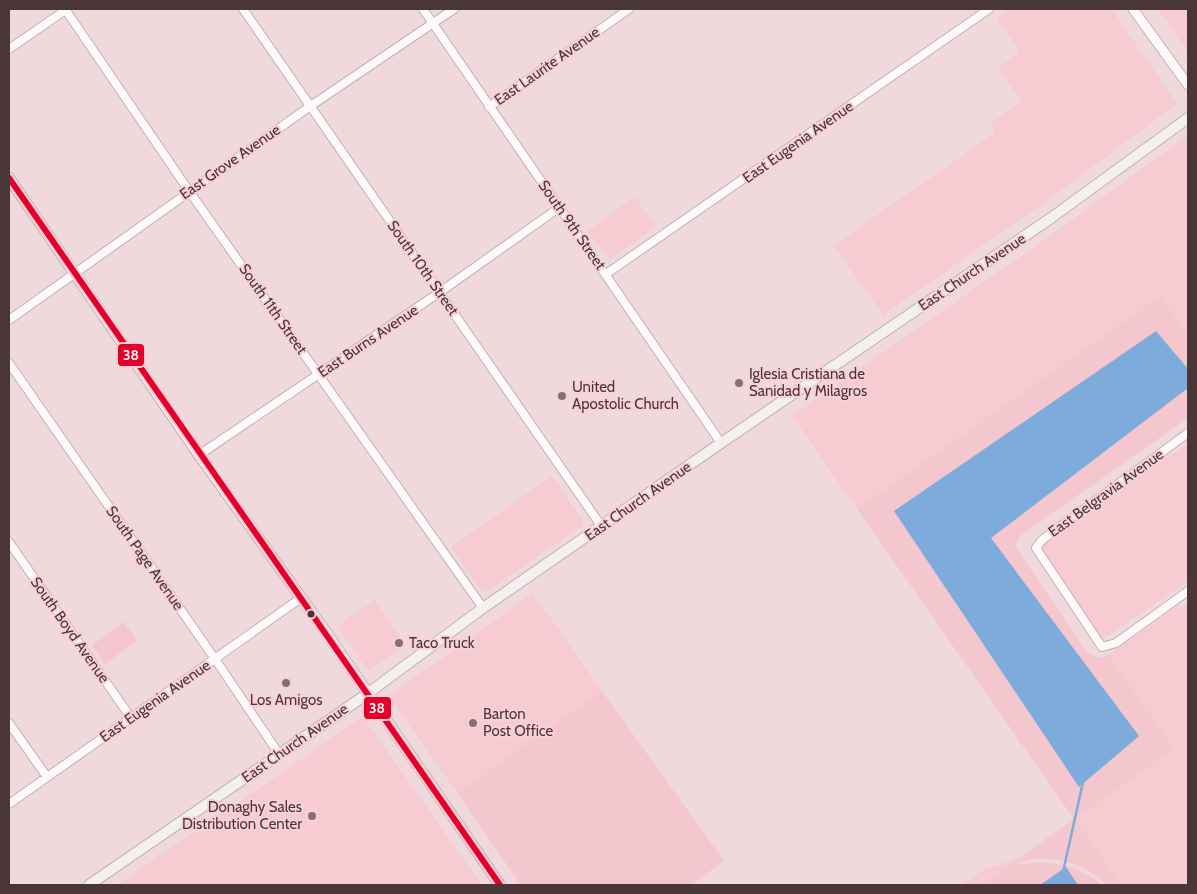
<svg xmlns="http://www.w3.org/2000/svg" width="1197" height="894" font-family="Cabin,sans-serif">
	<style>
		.built { fill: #f6cbd1 }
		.green { fill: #f4c7ce }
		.water { fill: #7dabdb }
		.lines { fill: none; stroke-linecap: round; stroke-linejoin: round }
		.stream { stroke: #7dabdb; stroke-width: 2.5 }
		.minor-casing { stroke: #c3b0b3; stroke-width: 10 }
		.tertiary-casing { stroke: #c3b0b3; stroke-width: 11 }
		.secondary-casing { stroke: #c3b0b3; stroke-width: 12 }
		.minor { stroke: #fdf9fa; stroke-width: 8 }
		.tertiary { stroke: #fdf9fa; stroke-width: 9 }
		.secondary { stroke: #f3f1ef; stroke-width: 10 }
		.bus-1-casing { stroke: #f9d0d6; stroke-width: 10 }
		.bus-1 { stroke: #e4002b; stroke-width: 6 }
		.poi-dot { fill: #846f72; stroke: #f9d0d6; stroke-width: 2 }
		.bus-dot { fill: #4a3639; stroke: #f9d0d6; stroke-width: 2 }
		.labels { text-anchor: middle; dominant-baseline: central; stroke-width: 4; stroke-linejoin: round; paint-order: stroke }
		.street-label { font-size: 15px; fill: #4a3639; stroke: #f9d0d6 }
		.poi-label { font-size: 15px; fill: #4a3639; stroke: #f9d0d6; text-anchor: start }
		.line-badge { stroke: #f9d0d6; stroke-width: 2 }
		.badge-label { font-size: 14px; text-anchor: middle; font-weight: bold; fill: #fff }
	</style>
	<rect width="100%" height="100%" fill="#f0d9dc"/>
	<path class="built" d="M1010,9H1112L1177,104L1045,202L883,315L834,245L995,133L990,124L1021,102L998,68L1020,52L996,18Z
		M1158,9H1188V53Z
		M1188,135V335L1161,296L857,509L792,416L1054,233Z
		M635,197L656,227L609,259L587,231Z
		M1188,443V581L1099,642L1035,550Z
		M552,476L583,521L582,526L493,587L486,592L482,591L451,547Z
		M533,593L602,691L457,793L389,696Z
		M375,600L406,645L370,669L366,668L337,626Z
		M1188,604V885H1120L1074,819L1174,750L1108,655L1178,606L1180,609Z
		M363,717L482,885H117Z
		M1019,858L981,885H961L985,869Z"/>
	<path class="green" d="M1161,296L1188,335V418L1020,536L1015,546L1087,652L1097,658L1108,655L1174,749L1075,819L1120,885H1107C1085,862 1044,851 1013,865C1047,860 1075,862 1102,885H981L1074,819L857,509Z
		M124,622L137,641L105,664L92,645Z
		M602,691L724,861L691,885H521L457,793Z"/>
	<path class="water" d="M1156,331L1188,369V388L991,538L1139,736L1079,787L894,511Z
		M1066,867L1078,885H1040Z"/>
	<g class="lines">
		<path class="stream" d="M1063,872L1083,782"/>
		<g class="minor-casing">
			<path id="minor" d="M65,9L189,191L483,608
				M243,9L602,527
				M423,9L721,443
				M9,49L67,9
				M489,107L629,9
				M606,274L989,9
				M9,320L309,107L454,9
				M9,363L215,659L279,754
				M1188,433L1042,540L1036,548L1102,647L1116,643L1188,591
				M199,455L440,292L560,207
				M9,542L131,718
				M9,723L47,777
				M9,804L301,598"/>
		</g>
		<g class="tertiary-casing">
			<path id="tertiary" d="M1133,9L1188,85"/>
		</g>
		<g class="secondary-casing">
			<path id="secondary" d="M9,178L199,455L325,631L500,885
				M89,885L367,694L483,608L721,443L1051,218L1188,118"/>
		</g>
		<use href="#minor" class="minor"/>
		<use href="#tertiary" class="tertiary"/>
		<use href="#secondary" class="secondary"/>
		<g class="bus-1-casing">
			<path id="bus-1" d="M9,178C171,415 337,649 500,885"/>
		</g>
		<use href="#bus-1" class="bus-1"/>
	</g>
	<g class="poi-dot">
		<circle cx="739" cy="383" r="5"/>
		<circle cx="562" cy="396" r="5"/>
		<circle cx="399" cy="643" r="5"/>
		<circle cx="286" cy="683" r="5"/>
		<circle cx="473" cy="723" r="5"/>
		<circle cx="312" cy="816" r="5"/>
	</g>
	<circle class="bus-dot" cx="311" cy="614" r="4.5"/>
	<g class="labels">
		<g class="street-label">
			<text transform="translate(547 66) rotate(-35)">East Laurite Avenue</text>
			<text transform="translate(798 142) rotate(-35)">East Eugenia Avenue</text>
			<text transform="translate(230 162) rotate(-35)">East Grove Avenue</text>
			<text transform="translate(572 225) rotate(55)">South 9th Street</text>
			<text transform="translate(423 268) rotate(55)">South 10th Street</text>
			<text transform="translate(972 272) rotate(-34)">East Church Avenue</text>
			<text transform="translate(273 309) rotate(55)">South 11th Street</text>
			<text transform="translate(368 341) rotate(-34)">East Burns Avenue</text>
			<text transform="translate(1106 493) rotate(-36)">East Belgravia Avenue</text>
			<text transform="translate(638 501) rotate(-35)">East Church Avenue</text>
			<text transform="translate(145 558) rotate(55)">South Page Avenue</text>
			<text transform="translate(70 630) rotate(55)">South Boyd Avenue</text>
			<text transform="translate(155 701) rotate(-35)">East Eugenia Avenue</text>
			<text transform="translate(295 743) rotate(-35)">East Church Avenue</text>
		</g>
		<g class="poi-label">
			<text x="749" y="374">Iglesia Cristiana de<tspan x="749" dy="17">Sanidad y Milagros</tspan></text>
			<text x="572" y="387">United<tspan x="572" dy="17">Apostolic Church</tspan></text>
			<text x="409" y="643">Taco Truck</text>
			<text x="286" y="700" text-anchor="middle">Los Amigos</text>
			<text x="483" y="714">Barton<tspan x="483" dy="17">Post Office</tspan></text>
			<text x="302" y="807" text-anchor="end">Donaghy Sales<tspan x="302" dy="17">Distribution Center</tspan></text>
		</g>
	</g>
	<g class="line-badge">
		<rect x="117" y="343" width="28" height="24" rx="5" fill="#e4002b"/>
		<rect x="363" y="696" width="29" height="24" rx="5" fill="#e4002b"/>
	</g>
	<g class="badge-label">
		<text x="131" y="360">38</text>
		<text x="377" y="713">38</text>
	</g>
	<rect width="1197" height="894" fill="none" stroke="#4a3639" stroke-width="20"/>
</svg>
